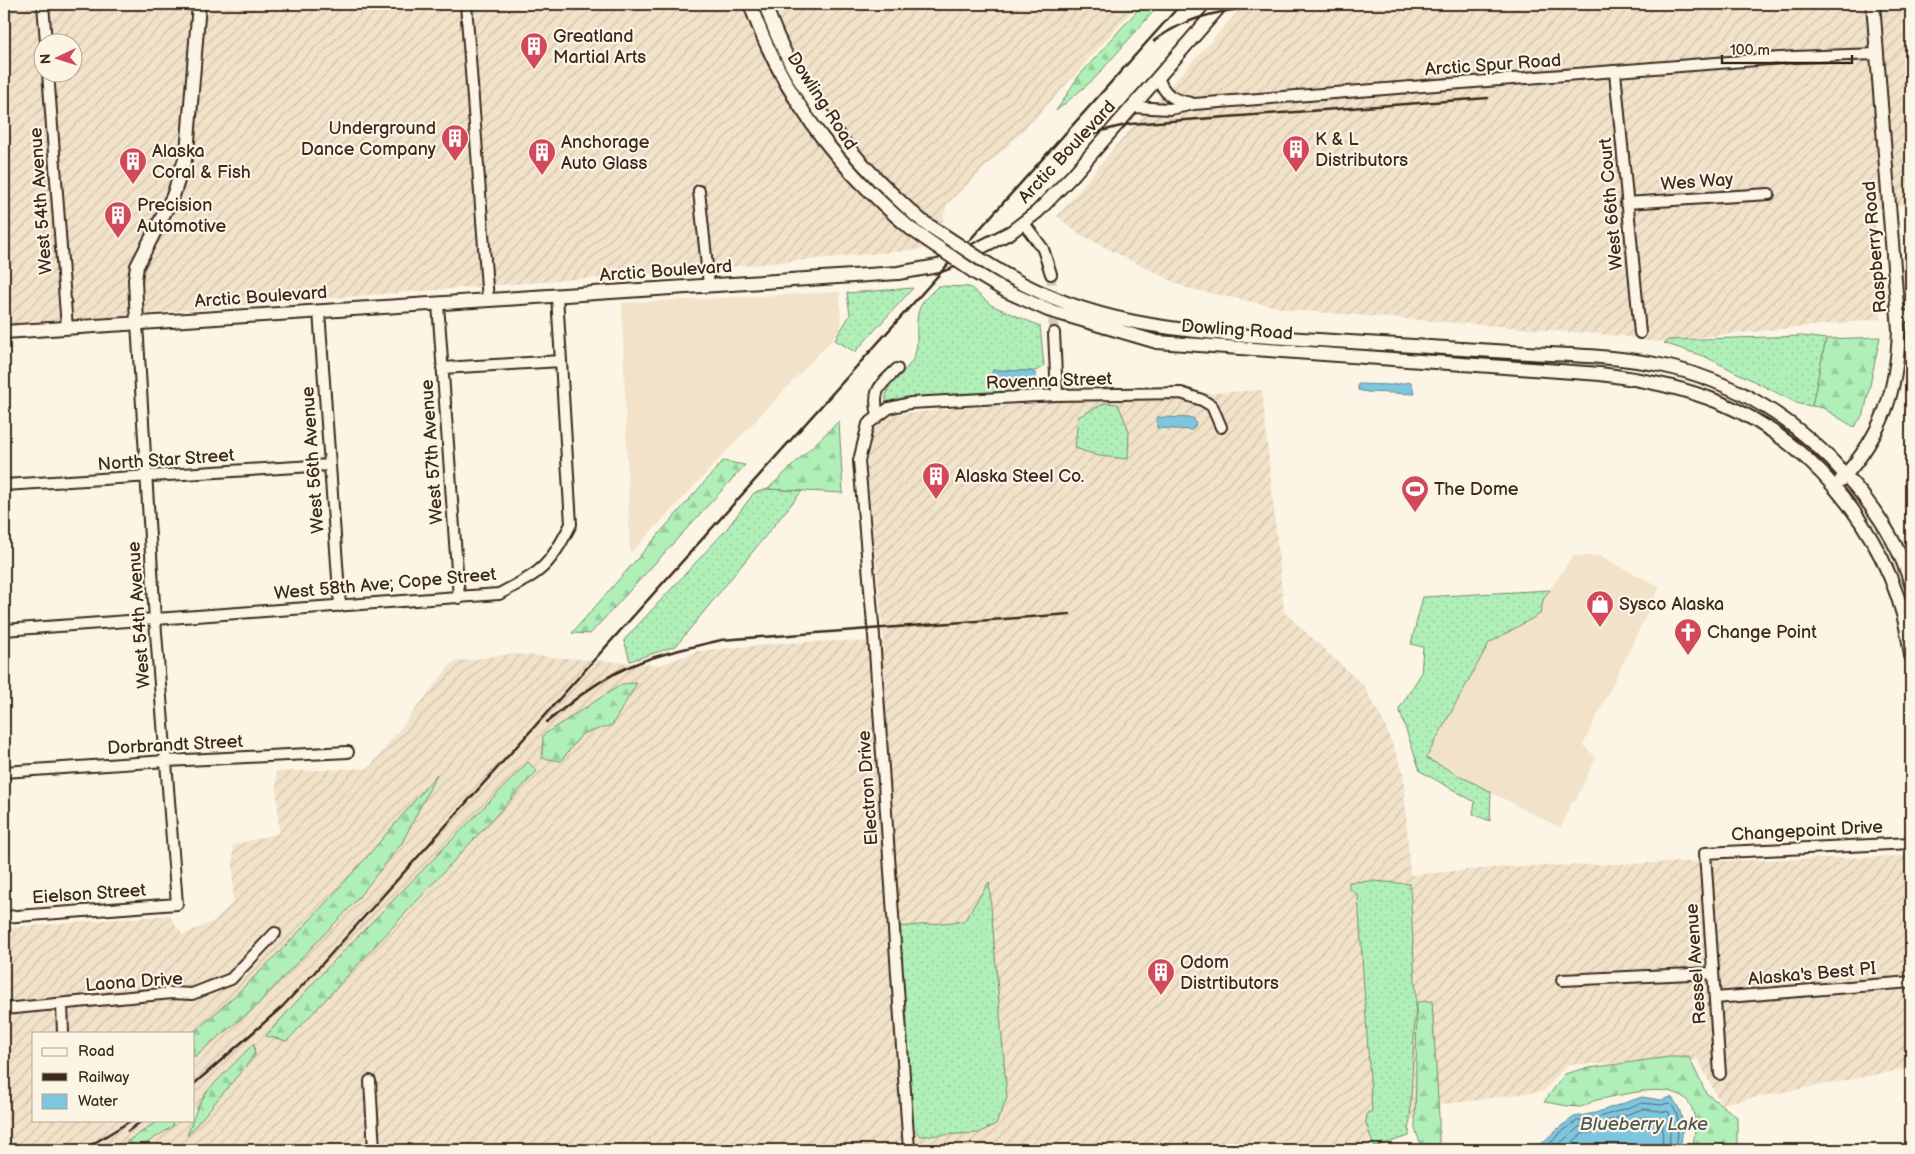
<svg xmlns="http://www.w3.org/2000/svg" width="1915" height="1154" font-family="'Balsamiq Sans',sans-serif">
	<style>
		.built { fill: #f1e2c9 }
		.industrial { fill: url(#industrial-furrows); fill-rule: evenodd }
		.grass { fill: url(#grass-dots); stroke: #768d6b }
		.forest { fill: url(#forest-firs); stroke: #768d6b }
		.water { fill: #7ec5df; stroke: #638792 }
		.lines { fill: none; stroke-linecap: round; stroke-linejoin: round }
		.shore { stroke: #56686b; stroke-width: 1 }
		.minor-tunnel { stroke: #d5ccbd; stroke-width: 10; stroke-dasharray: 10 5; stroke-linecap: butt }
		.minor-casing { stroke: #3b2a1e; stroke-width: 14 }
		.major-casing { stroke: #3b2a1e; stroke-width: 16 }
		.minor { stroke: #fcf5e5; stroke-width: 10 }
		.major { stroke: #fcf5e5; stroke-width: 12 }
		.rail { stroke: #3b2a1e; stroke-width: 2.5 }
		.major-bridge-casing { stroke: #3b2a1e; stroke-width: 16; stroke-linecap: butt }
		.major-bridge { stroke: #fcf5e5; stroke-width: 12 }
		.labels { text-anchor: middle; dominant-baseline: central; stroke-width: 4.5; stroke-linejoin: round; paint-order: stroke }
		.poi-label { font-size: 18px; fill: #3b2a1e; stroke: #fcf5e5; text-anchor: start }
		.street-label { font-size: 18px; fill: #3b2a1e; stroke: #fcf5e5 }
		.water-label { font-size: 19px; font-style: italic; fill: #4f5858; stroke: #fcf5e5 }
	</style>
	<defs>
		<pattern id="industrial-furrows" width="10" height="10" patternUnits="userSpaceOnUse" patternTransform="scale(1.25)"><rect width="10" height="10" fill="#f1e2c9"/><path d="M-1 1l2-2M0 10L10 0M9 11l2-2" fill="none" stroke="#d0c2ac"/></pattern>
		<pattern id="grass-dots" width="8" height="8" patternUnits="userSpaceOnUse" patternTransform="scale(1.25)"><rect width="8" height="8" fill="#b0f0b8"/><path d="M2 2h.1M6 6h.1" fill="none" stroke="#98ce9e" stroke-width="1.8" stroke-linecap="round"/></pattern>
		<pattern id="forest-firs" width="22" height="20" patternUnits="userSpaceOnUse" patternTransform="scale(1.25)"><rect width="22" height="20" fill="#b0f0b8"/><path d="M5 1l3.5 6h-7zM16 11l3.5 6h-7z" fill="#98ce9e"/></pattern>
	</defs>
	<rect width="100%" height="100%" fill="#fcf5e5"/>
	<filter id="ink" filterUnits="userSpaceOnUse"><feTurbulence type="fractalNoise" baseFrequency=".02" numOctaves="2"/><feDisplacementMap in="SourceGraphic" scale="10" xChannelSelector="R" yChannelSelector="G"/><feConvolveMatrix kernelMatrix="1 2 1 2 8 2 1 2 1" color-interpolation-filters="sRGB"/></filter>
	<g filter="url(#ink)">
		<path class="built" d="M840,292L841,330L630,554L622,303Z
			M1573,556H1599L1660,587L1583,745L1596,757L1575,802H1571L1561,828L1425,759L1490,641L1540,604Z"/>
		<path class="industrial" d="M4,4H1138L1036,118L947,204L935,248L696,270L280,302L4,326ZM42,42H72V72H42Z
			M1245,4H1911V204L1874,208L1881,319L1653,342L1623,336L1291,310L1186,288L1079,234L1057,216L1126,134Z
			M1262,390L1284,612L1364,686L1383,721L1403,771L1410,875L1505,867L1906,856L1911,1068L1721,1104L1698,1060L1567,1065L1544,1091L1440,1105L1368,1142L1369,1150H4V928L169,915L183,935L216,920L233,902V845L279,833L276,772L369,768L453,662L511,654L660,665L698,651L783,643L839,641L884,642L867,470L871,435L878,422L890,415L961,408ZM34,1033H194V1120H34Z"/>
		<path class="grass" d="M938,286L970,287L991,305L1040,326L1044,366L1036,371L993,370L994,381L1027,386L1028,392L887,404C879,389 908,372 914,357C920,343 914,324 919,310C921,302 932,292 938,286Z
			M913,288L855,352L835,340L850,315L847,293Z
			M1802,336L1826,339L1812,406L1799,404L1706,357L1664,343L1668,340Z
			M1105,403L1118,404L1129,431L1128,459L1099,456L1075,448L1078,417Z
			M768,489L802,491L676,646L630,661L624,640L725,531L754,493Z
			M1550,590L1544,597L1540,614L1489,643L1426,758L1491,792L1490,821L1473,814L1475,802L1420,771L1399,709L1421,674L1423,647L1411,644L1423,597Z
			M1373,881L1410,884L1416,999L1409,1136L1374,1147L1366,1123L1367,1113L1372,1111L1358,895L1349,889V882Z
			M989,882L1007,1098L996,1124L979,1133L920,1136L910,1124L898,927L964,921Z"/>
		<path class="forest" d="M1143,4H1160L1094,79L1056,111L1078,77Z
			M1880,337L1864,414L1854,427L1823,408L1812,406L1826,339Z
			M839,421L843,493L768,489Z
			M723,461L745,465L590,634L572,633Z
			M637,683L612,725L582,734L561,761L542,758L543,735L622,684Z
			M528,762L537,771L287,1041L266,1036L324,971Z
			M437,774L402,843L354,903L253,1009L194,1057L193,1033C284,955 361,865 437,774Z
			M1432,1001L1439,1117V1150H1423L1415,1129L1417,1002Z
			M254,1043L255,1055L187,1136L197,1108L208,1090Z
			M1669,1057H1689L1706,1093L1737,1117V1150H1692C1709,1072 1649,1089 1597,1100C1591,1101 1585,1107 1579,1107C1568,1107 1555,1103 1544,1102L1565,1074L1582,1069Z
			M160,1120H172L173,1126L136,1150H114Z"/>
		<path class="water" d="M993,370L1031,371L1036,374L1037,383L1027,386L994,381L991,375Z
			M1411,382L1415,394L1367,392L1358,390V384L1391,385Z
			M1157,417L1193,418L1196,424L1192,430L1157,428Z
			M1642,1097L1661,1100L1671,1097C1686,1113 1683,1130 1680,1150H1535L1557,1129L1574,1117L1595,1113Z"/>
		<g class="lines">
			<path class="shore" d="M1544,1150L1560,1133L1577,1121L1597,1118L1642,1103L1661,1105L1669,1103C1683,1114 1677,1135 1676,1150
				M1552,1150L1579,1127L1599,1124L1643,1109L1669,1112L1671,1122L1669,1150
				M1563,1150L1582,1134L1601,1131L1644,1117L1663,1120L1662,1150"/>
			<path class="minor-tunnel" d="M1051,274L1054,333"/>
			<g class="minor-casing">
				<path id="minor" d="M43,4L46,42
					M466,4L488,301
					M48,72L67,328
					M1615,72L1640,333
					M1158,77C1164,95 1173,100 1191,103
					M1132,107L1170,109L1194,104L1794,57L1877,54
					M699,191L709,285
					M1626,203L1769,194
					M1023,222L1043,249L1051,274
					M438,304L459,598
					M319,311L340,606
					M1898,317L1911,316
					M1054,333L1057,395
					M442,368L561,361
					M878,416C872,389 879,387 897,369
					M4,485L329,465
					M4,630L499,594C541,572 549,568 571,524L557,296
					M4,772L166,761L348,752
					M4,917L177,904L155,620L137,323
					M1562,980L1713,973
					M1715,998L1911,982
					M62,1004L63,1033
					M4,1009L172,993L192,994L231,979L275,933
					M1720,1074L1705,853L1911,843
					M370,1081L374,1150
					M909,1150L874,636L859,461L868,424L889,408L910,403L1057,395L1181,393L1202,400L1212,406L1221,427"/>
			</g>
			<g class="major-casing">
				<path id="major" d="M750,4C784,98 835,165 911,229
					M765,4C795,93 852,160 922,221
					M988,264C1088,328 1187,332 1302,339C1371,343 1440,347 1510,352C1559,355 1611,355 1660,365C1734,380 1799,421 1848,478C1875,508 1899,545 1911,584
					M974,272L1006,291L1048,310L1157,342L1600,374C1641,379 1682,387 1721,403C1821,445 1899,549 1911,656
					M137,323L135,280L137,266L173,196L187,153L199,4
					M4,332L898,273L938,266L962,257L1011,232L1037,212L1073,175L1222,4
					M1841,480C1883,434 1897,391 1899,330L1873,4"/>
			</g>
			<use href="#minor" class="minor"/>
			<use href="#major" class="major"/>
			<path class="rail" d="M1154,41C1197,7 1255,7 1307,4
				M1052,156C1074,137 1103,130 1130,124L1488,98
				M547,722C571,702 597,681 626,668C656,654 689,648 721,640L1070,614
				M194,1084L282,1007L313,974L1181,4
				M128,1131L143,1120
				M83,1150L132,1120"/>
			<g class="major-bridge-casing">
				<path id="major-bridge" d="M922,221L988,264
					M911,229L974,272"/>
			</g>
			<use href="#major-bridge" class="major-bridge"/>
		</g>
	</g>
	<defs>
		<g id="building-pin" transform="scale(1.4375)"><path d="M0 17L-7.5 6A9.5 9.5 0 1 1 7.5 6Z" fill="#d1495b" stroke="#fcf5e5"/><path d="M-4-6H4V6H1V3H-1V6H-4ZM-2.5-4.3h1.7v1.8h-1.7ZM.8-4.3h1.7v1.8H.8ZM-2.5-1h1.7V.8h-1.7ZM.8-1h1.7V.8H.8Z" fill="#fff"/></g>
		<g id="stadium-pin" transform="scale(1.4375)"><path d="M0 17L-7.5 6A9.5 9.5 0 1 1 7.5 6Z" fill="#d1495b" stroke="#fcf5e5"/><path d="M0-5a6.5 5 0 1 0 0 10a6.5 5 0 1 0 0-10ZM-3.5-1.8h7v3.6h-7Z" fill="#fff"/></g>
		<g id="shop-pin" transform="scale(1.4375)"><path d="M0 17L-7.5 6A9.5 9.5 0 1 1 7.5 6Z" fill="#d1495b" stroke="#fcf5e5"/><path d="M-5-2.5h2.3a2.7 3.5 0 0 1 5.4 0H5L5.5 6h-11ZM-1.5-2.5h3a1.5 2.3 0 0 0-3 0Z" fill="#fff"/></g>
		<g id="church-pin" transform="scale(1.4375)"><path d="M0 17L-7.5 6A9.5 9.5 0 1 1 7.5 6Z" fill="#d1495b" stroke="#fcf5e5"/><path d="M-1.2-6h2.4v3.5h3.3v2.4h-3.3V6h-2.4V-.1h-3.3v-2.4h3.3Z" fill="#fff"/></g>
	</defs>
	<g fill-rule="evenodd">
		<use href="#building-pin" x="534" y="46"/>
		<use href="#building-pin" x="455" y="138"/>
		<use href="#building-pin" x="1296" y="149"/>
		<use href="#building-pin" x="542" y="152"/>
		<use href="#building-pin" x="133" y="161"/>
		<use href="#building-pin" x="118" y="215"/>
		<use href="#building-pin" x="936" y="476"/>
		<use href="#stadium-pin" x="1415" y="489"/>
		<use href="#shop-pin" x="1600" y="604"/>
		<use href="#church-pin" x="1688" y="632"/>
		<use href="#building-pin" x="1161" y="972"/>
	</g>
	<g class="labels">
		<g class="poi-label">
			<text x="553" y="36">Greatland<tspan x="553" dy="21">Martial Arts</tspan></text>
			<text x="436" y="128" text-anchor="end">Underground<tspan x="436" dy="21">Dance Company</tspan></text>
			<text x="1315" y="139">K &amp; L<tspan x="1315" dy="21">Distributors</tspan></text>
			<text x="561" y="142">Anchorage<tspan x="561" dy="21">Auto Glass</tspan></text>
			<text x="152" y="151">Alaska<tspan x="152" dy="21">Coral &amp; Fish</tspan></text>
			<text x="137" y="205">Precision<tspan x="137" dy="21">Automotive</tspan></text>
			<text x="955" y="476">Alaska Steel Co.</text>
			<text x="1434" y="489">The Dome</text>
			<text x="1619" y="604">Sysco Alaska</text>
			<text x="1707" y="632">Change Point</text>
			<text x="1180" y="962">Odom<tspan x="1180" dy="21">Distrtibutors</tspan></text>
		</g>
		<g class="street-label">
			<text transform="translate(1493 65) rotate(-4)">Arctic Spur Road</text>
			<text transform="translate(822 101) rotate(57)">Dowling Road</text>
			<text transform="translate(1067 152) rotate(-47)">Arctic Boulevard</text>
			<text transform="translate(1697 182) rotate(-4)">Wes Way</text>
			<text transform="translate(41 201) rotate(-94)">West 54th Avenue</text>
			<text transform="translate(1611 204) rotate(-95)">West 66th Court</text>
			<text transform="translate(1875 247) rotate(-95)">Raspberry Road</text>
			<text transform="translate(666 271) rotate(-4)">Arctic Boulevard</text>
			<text transform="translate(261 297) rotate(-4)">Arctic Boulevard</text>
			<text transform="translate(1237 330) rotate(4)">Dowling Road</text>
			<text transform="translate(1049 381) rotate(-2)">Rovenna Street</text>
			<text transform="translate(432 452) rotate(-94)">West 57th Avenue</text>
			<text transform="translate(166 460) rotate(-4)">North Star Street</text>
			<text transform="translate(313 460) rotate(-94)">West 56th Avenue</text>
			<text transform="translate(385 584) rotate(-5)">West 58th Ave; Cope Street</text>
			<text transform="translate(139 615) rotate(-94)">West 54th Avenue</text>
			<text transform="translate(175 745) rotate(-3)">Dorbrandt Street</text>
			<text transform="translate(868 788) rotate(-94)">Electron Drive</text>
			<text transform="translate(1807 831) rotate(-3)">Changepoint Drive</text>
			<text transform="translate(89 894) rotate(-4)">Eielson Street</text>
			<text transform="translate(1696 964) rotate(-94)">Ressel Avenue</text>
			<text transform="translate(1812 974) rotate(-5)">Alaska's Best PI</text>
			<text transform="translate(134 982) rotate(-4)">Laona Drive</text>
		</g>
		<g class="water-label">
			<text x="1644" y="1124">Blueberry Lake</text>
		</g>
	</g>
	<rect width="1915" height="1154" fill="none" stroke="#fcf5e5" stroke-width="20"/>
	<rect x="10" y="10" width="1895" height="1134" fill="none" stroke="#3b2a1e" stroke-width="2" filter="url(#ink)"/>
	<rect x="32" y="1032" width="162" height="90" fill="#fcf5e5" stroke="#afa495"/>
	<rect x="42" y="1048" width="25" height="8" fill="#fcf5e5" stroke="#afa495"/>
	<text x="78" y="1056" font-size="15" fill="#3b2a1e">Road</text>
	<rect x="42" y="1073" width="25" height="8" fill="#3b2a1e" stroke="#afa495"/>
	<text x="78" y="1082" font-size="15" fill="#3b2a1e">Railway</text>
	<rect x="42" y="1094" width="25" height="15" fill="#7ec5df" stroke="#afa495"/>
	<text x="78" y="1106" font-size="15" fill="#3b2a1e">Water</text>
	<g transform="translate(58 58) rotate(266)"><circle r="24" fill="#fcf5e5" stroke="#afa495"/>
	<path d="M0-4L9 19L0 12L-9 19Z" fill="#d1495b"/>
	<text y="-8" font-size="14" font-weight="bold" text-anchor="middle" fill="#3b2a1e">N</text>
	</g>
	<path d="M1722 55v8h130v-8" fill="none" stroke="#3b2a1e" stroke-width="2.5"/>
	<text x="1730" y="55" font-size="15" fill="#3b2a1e" stroke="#fcf5e5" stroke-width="4" paint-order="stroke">100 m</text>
</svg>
